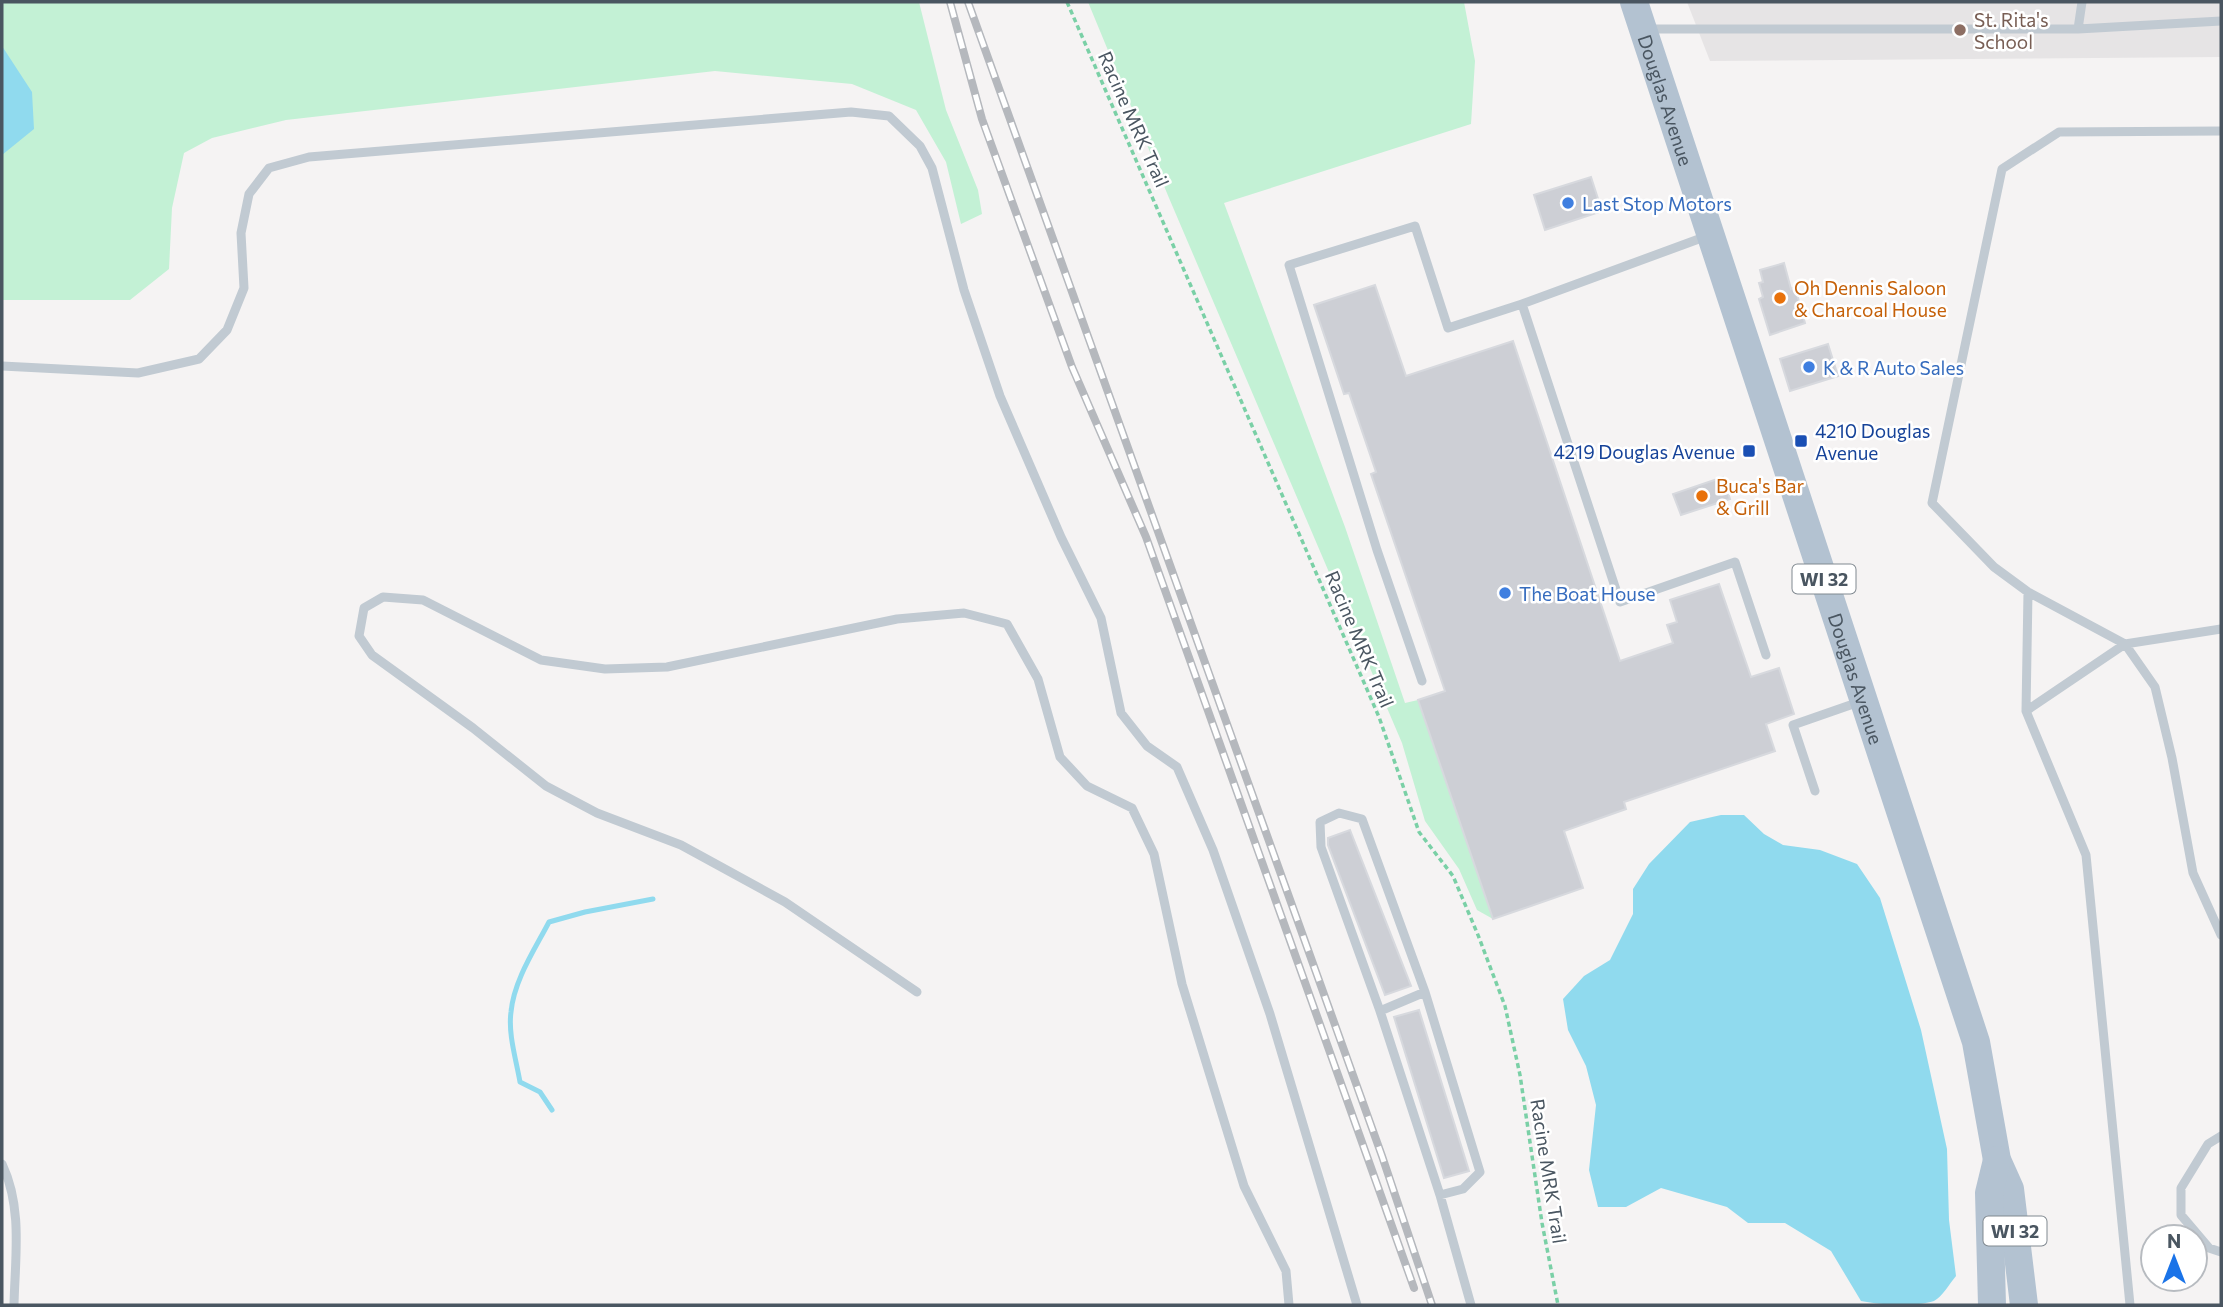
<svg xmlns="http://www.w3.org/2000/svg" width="2223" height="1307" font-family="Commissioner,sans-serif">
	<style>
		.education { fill: #e6e4e5 }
		.green { fill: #c3f1d5 }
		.water { fill: #90daee }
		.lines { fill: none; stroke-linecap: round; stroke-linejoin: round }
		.stream { stroke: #90daee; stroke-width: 5 }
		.building { fill: #cdcfd5; stroke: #d7d9de; stroke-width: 2 }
		.path { stroke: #7ad0a6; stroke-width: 3.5; stroke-dasharray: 5 3.5; stroke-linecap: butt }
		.lane { stroke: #c1cad2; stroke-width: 9 }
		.primary { stroke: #b3c2d1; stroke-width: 28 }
		.rail-casing { stroke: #b5b8bd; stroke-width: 8 }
		.rail { stroke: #fff; stroke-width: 5; stroke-dasharray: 16; stroke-linecap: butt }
		.education-dot { fill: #8d6e63; stroke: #fff; stroke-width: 2.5 }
		.shop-dot { fill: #3f7fe0; stroke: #fff; stroke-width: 2.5 }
		.food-dot { fill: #e8710a; stroke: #fff; stroke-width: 2.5 }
		.transit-dot { fill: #1a4fb4; stroke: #fff; stroke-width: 2.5 }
		.labels { text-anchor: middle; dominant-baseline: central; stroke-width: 5; stroke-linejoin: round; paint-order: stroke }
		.shield { fill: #fff; stroke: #808990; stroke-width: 2 }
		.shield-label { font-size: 18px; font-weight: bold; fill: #4a5661 }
		.education-label { font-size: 19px; fill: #785e54; stroke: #fff; text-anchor: start }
		.street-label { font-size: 19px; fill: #4a5661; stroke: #fff }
		.shop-label { font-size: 19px; fill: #366cbe; stroke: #fff; text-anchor: start }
		.food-label { font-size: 19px; fill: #c56008; stroke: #fff; text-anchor: start }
		.transit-label { font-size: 19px; fill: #164399; stroke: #fff; text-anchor: start }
	</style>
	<rect width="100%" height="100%" fill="#f5f3f3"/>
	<path class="education" d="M1687,2H2221V57L1710,61Z"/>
	<path class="green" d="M2,2H919L946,110L978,190L982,214L961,224L946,162L916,110L852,84L715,71L286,120L212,138L184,153L172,208L169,269L130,300H2Z
		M1088,2H1464L1475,61L1471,124L1224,203L1345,527L1405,703L1418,700L1493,919L1477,910L1459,869L1425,821L1402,743L1169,198Z"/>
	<path class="water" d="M2,46L32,92L34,129L2,155Z
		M1721,815H1744L1764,834L1783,845L1820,850L1857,864L1880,898L1921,1030L1947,1149L1949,1220L1956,1276C1950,1283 1942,1297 1934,1301C1914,1307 1882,1305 1861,1301L1831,1251L1785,1223H1748L1727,1207L1661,1188L1626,1207H1598L1589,1170L1596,1105L1586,1066L1568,1030L1563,999L1584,976L1610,960L1633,914V889L1649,864L1690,822Z"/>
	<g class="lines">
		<path class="stream" d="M552,1110L540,1092L520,1082C516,1059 508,1034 511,1012C514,980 535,949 549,922L585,912L653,899"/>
	</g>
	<path class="building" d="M1591,177L1602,211L1545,230L1534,195Z
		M1784,263L1791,289L1795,287L1805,323L1770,335L1759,299L1763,297L1759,283L1763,282L1760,270Z
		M1375,285L1406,376L1513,341L1620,661L1673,643L1667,625L1677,622L1670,600L1719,584L1751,677L1779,668L1794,714L1766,724L1775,751L1624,802L1626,809L1564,831L1583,888L1493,919L1418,700L1445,691L1371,474L1376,472L1349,393L1344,394L1314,305Z
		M1828,344L1838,376L1790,391L1780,359Z
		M1723,477L1730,499L1681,515L1673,494Z
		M1350,830L1411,986L1385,995L1328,845V838Z
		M1419,1010L1469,1171L1444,1178L1394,1017Z"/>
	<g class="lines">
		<path class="path" d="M1067,2L1379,717L1419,832L1453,876L1478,935L1505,1006L1520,1075L1542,1223L1558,1305"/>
		<path class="lane" d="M1646,29H2078L2221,21
			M2078,29L2082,2
			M2221,131L2059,132L2002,169L1932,503L1994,567L2028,592L2125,644L2155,687L2172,758L2193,873L2221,935
			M1707,236L1522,304L1620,602L1735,562L1766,655
			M2,366L138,373L199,359L227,330L244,288L241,233L249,194L269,168L309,157L851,112L889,116L920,146L932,168L964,290L1000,396L1061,537L1101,618L1121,713L1147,746L1177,767L1213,850L1270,1014L1357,1305
			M2028,592L2026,711L2086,855L2130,1305
			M1422,681L1377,550L1289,265L1415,226L1448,328L1522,304
			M2026,711L2125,644L2221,629
			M1815,791L1793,725L1859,702
			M1339,813L1362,819L1425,992L1480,1172L1463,1189L1440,1195L1380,1011L1321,847L1320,822Z
			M917,992L785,902L681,845L597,813L546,786L473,728L372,655L359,636L364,608L383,597L423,600L541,660L605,669L667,667L897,619L964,613L1007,624L1038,679L1060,757L1087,786L1132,808L1154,854L1182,984L1244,1186L1286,1271L1289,1305
			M1380,1011L1425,992
			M2221,1136L2208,1144L2181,1188V1215L2209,1248L2221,1252
			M2,1164C23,1208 15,1258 14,1305
			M1440,1195L1471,1305"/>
		<g class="primary">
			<path id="s1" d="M1634,2L1976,1042L1997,1160L2010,1189L2024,1305"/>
			<path d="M1992,1305L1989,1193L1997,1160"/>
		</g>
		<g class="rail-casing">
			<path id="rail" d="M950,2L982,119L1072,367L1146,537L1414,1288
				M968,2L1382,1156L1432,1305"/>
		</g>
		<use href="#rail" class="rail"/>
	</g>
	<circle class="education-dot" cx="1960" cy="30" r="7"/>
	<g class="shop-dot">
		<circle cx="1568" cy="203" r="7"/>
		<circle cx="1809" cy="367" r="7"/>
		<circle cx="1505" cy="593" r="7"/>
	</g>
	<g class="food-dot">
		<circle cx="1780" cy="298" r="7"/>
		<circle cx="1702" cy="496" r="7"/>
	</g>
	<g class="transit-dot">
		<rect x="1794" y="434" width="14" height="14" rx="3.5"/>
		<rect x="1742" y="444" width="14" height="14" rx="3.5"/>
	</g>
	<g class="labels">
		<g class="shield">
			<rect x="1792.5" y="564.5" width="63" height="29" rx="5"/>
			<rect x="1983.5" y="1216.5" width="63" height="29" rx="5"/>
		</g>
		<g class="shield-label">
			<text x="1824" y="579">WI 32</text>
			<text x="2015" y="1231">WI 32</text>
		</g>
		<g class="education-label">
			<text x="1974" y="19">St. Rita's<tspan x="1974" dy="22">School</tspan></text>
		</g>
		<g class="street-label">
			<text stroke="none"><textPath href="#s1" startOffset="103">Douglas Avenue</textPath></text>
			<text transform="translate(1134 119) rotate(66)">Racine MRK Trail</text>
			<text transform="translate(1360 639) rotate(67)">Racine MRK Trail</text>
			<text stroke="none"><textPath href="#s1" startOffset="712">Douglas Avenue</textPath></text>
			<text transform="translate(1549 1171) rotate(81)">Racine MRK Trail</text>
		</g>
		<g class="shop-label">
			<text x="1582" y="203">Last Stop Motors</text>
			<text x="1823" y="367">K &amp; R Auto Sales</text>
			<text x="1519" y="593">The Boat House</text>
		</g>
		<g class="food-label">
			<text x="1794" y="287">Oh Dennis Saloon<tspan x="1794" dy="22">&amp; Charcoal House</tspan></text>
			<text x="1716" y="485">Buca's Bar<tspan x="1716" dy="22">&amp; Grill</tspan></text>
		</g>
		<g class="transit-label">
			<text x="1815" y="430">4210 Douglas<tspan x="1815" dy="22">Avenue</tspan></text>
			<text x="1735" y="451" text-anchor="end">4219 Douglas Avenue</text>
		</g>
	</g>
	<rect width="2223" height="1307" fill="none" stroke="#4a5661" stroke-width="7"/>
	<g transform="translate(2174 1258)"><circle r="33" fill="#ffffff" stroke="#b7bbc0" stroke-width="2"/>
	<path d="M0-5L12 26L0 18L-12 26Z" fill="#1a73e8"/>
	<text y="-10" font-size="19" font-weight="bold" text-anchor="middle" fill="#4a5661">N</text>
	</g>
</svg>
